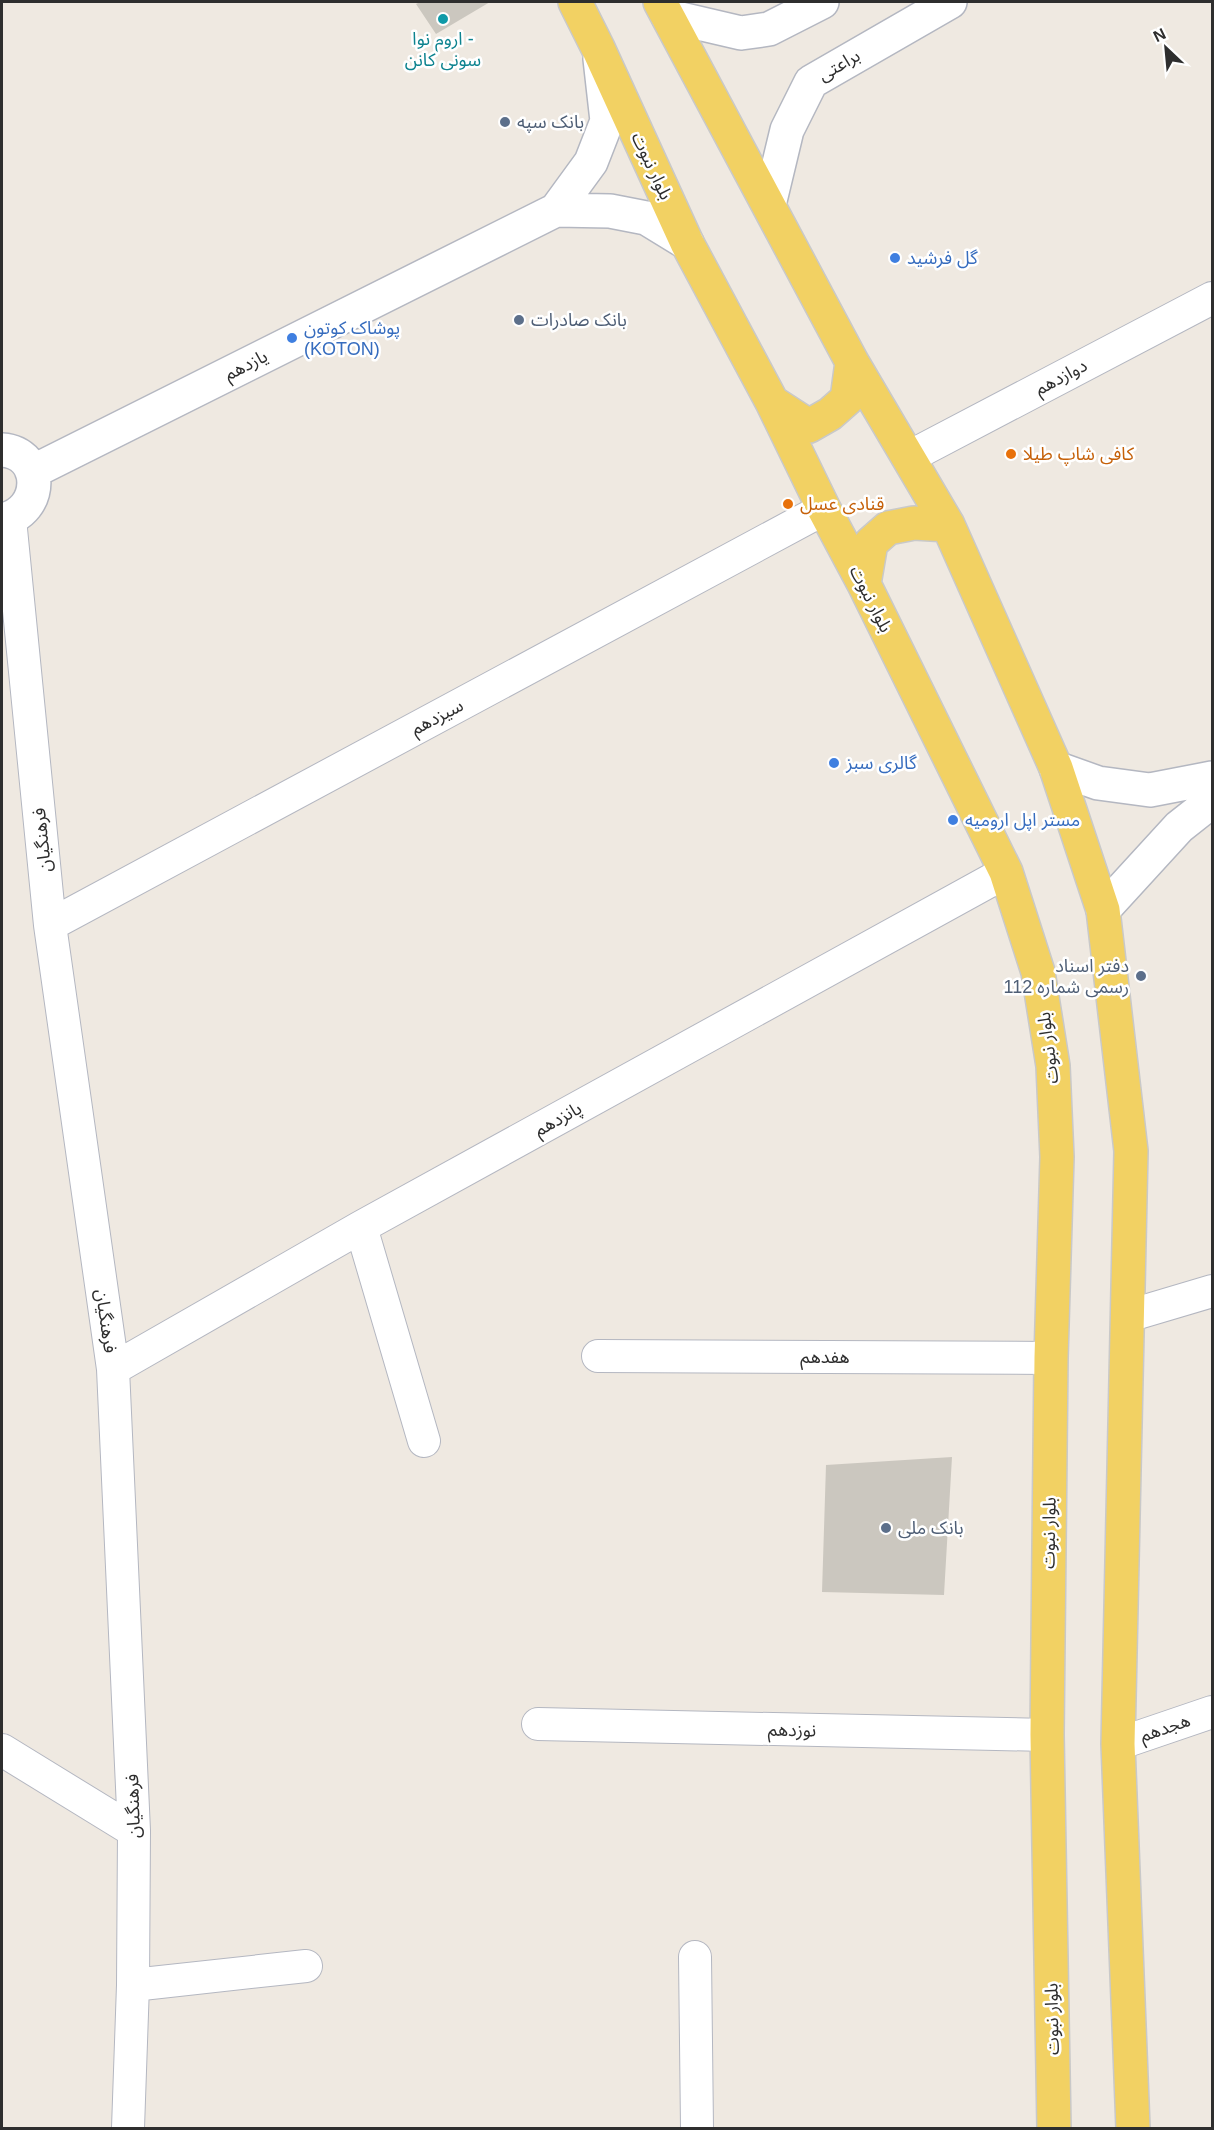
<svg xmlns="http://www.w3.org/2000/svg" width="1214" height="2130" font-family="Helvetica,'Noto Sans Arabic',sans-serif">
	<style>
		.building { fill: #cbc7bf }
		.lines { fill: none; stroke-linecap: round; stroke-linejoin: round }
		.minor-casing { stroke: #b4b7c1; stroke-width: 34 }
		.tertiary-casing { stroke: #b4b7c1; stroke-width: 36 }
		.primary-casing { stroke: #c9c9c9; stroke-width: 36 }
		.minor { stroke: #fff; stroke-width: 32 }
		.tertiary { stroke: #fff; stroke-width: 33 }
		.primary { stroke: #f2d163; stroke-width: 33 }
		.culture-dot { fill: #0f9aa8; stroke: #fff; stroke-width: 2 }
		.service-dot { fill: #5c6f8a; stroke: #fff; stroke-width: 2 }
		.shop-dot { fill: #3f7fe0; stroke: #fff; stroke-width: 2 }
		.food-dot { fill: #e8710a; stroke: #fff; stroke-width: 2 }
		.labels { text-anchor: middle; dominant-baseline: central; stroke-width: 5; stroke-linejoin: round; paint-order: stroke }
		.culture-label { font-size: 18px; fill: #0d838f; stroke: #fff }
		.street-label { font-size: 18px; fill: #2e2e2e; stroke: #fff }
		.service-label { font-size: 18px; fill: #4e5e75; stroke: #fff; text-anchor: start }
		.shop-label { font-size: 18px; fill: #366cbe; stroke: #fff; text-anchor: start }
		.food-label { font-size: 18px; fill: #c56008; stroke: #fff; text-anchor: start }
	</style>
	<rect width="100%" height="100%" fill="#efe9e1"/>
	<path class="building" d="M420,2H490L436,34L416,4Z
		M952,1457L944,1595L822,1592L826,1465Z"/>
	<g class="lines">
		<g class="minor-casing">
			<path id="minor" d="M909,457L1212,298
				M10,519L50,925L113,1369L134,1831L133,1985L128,2128
				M50,925L824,509
				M361,1227L424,1441
				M1128,1316L1212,1291
				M598,1356L1051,1358
				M113,1369L361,1227L1006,872
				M538,1724L1047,1735
				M1118,1744L1212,1712
				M2,1750L134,1831
				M695,1957L697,2128
				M133,1985L306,1966"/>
		</g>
		<g class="tertiary-casing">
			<path id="tertiary" d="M668,16L741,33L769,29L822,2
				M600,59L607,121L591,162L556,210L610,211L646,218L687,243
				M769,205L787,130L811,82L950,2
				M2,450C45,453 44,512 2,520
				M32,472L556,210
				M1056,768L1098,783L1150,790L1212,778
				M1103,910L1179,827L1212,801"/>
		</g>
		<g class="primary-casing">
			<path id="primary" d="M575,2L598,48L687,243L772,402L824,509L864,584L1006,872L1038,972L1053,1066L1057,1157L1051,1358L1047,1735L1054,2128
				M660,2L852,362L948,525L1056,768L1103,910L1131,1151L1118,1744L1133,2128
				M772,402L809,426L830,414L847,399L852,362
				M864,584L871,543L888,528L914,523L948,525"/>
		</g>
		<use href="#minor" class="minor"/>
		<use href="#tertiary" class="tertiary"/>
		<use href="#primary" class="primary"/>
	</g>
	<circle class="culture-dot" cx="443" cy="19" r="6"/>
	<g class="service-dot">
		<circle cx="505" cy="122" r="6"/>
		<circle cx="519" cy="320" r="6"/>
		<circle cx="1141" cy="976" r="6"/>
		<circle cx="886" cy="1528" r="6"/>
	</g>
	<g class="shop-dot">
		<circle cx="895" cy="258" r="6"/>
		<circle cx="292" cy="338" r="6"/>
		<circle cx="834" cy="763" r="6"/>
		<circle cx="953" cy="820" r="6"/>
	</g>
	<g class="food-dot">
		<circle cx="1011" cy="454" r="6"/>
		<circle cx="788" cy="504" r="6"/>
	</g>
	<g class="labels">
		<g class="culture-label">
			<text x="443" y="39">اروم نوا -<tspan x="443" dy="21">سونی کانن</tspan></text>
		</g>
		<g class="street-label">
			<text transform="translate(839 65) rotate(-30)">براعتی</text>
			<text transform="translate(652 166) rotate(65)">بلوار نبوت</text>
			<text transform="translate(246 365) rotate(-27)">یازدهم</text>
			<text transform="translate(1061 377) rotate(-28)">دوازدهم</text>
			<text transform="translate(871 599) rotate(63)">بلوار نبوت</text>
			<text transform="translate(437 717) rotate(-28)">سیزدهم</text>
			<text transform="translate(42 840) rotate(-96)">فرهنگیان</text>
			<text transform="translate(1048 1048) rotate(-97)">بلوار نبوت</text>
			<text transform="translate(558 1119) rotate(-29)">پانزدهم</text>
			<text transform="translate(106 1321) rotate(82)">فرهنگیان</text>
			<text x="825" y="1357">هفدهم</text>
			<text transform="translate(1049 1533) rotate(-89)">بلوار نبوت</text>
			<text transform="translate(1165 1728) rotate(-19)">هجدهم</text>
			<text transform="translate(792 1730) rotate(1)">نوزدهم</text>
			<text transform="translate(133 1806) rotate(-92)">فرهنگیان</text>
			<text transform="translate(1052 2019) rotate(-91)">بلوار نبوت</text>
		</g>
		<g class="service-label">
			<text x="517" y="122">بانک سپه</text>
			<text x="531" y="320">بانک صادرات</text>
			<text x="1129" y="966" text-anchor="end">دفتر اسناد<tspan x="1129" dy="21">رسمی شماره 112</tspan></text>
			<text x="898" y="1528">بانک ملی</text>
		</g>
		<g class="shop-label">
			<text x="907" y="258">گل فرشید</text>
			<text x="304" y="328">پوشاک کوتون<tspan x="304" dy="21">(KOTON)</tspan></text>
			<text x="846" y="763">گالری سبز</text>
			<text x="965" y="820">مستر اپل ارومیه</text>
		</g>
		<g class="food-label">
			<text x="1023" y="454">کافی شاپ طیلا</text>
			<text x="800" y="504">قنادی عسل</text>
		</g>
	</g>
	<rect width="1214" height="2130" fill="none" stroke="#2e2e2e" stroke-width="6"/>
	<g transform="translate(1166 48) rotate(334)" stroke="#ffffff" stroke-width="4.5" paint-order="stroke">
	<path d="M0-4.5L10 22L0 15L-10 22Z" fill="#2e2e2e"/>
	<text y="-9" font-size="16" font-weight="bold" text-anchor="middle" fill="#2e2e2e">N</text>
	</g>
</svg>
